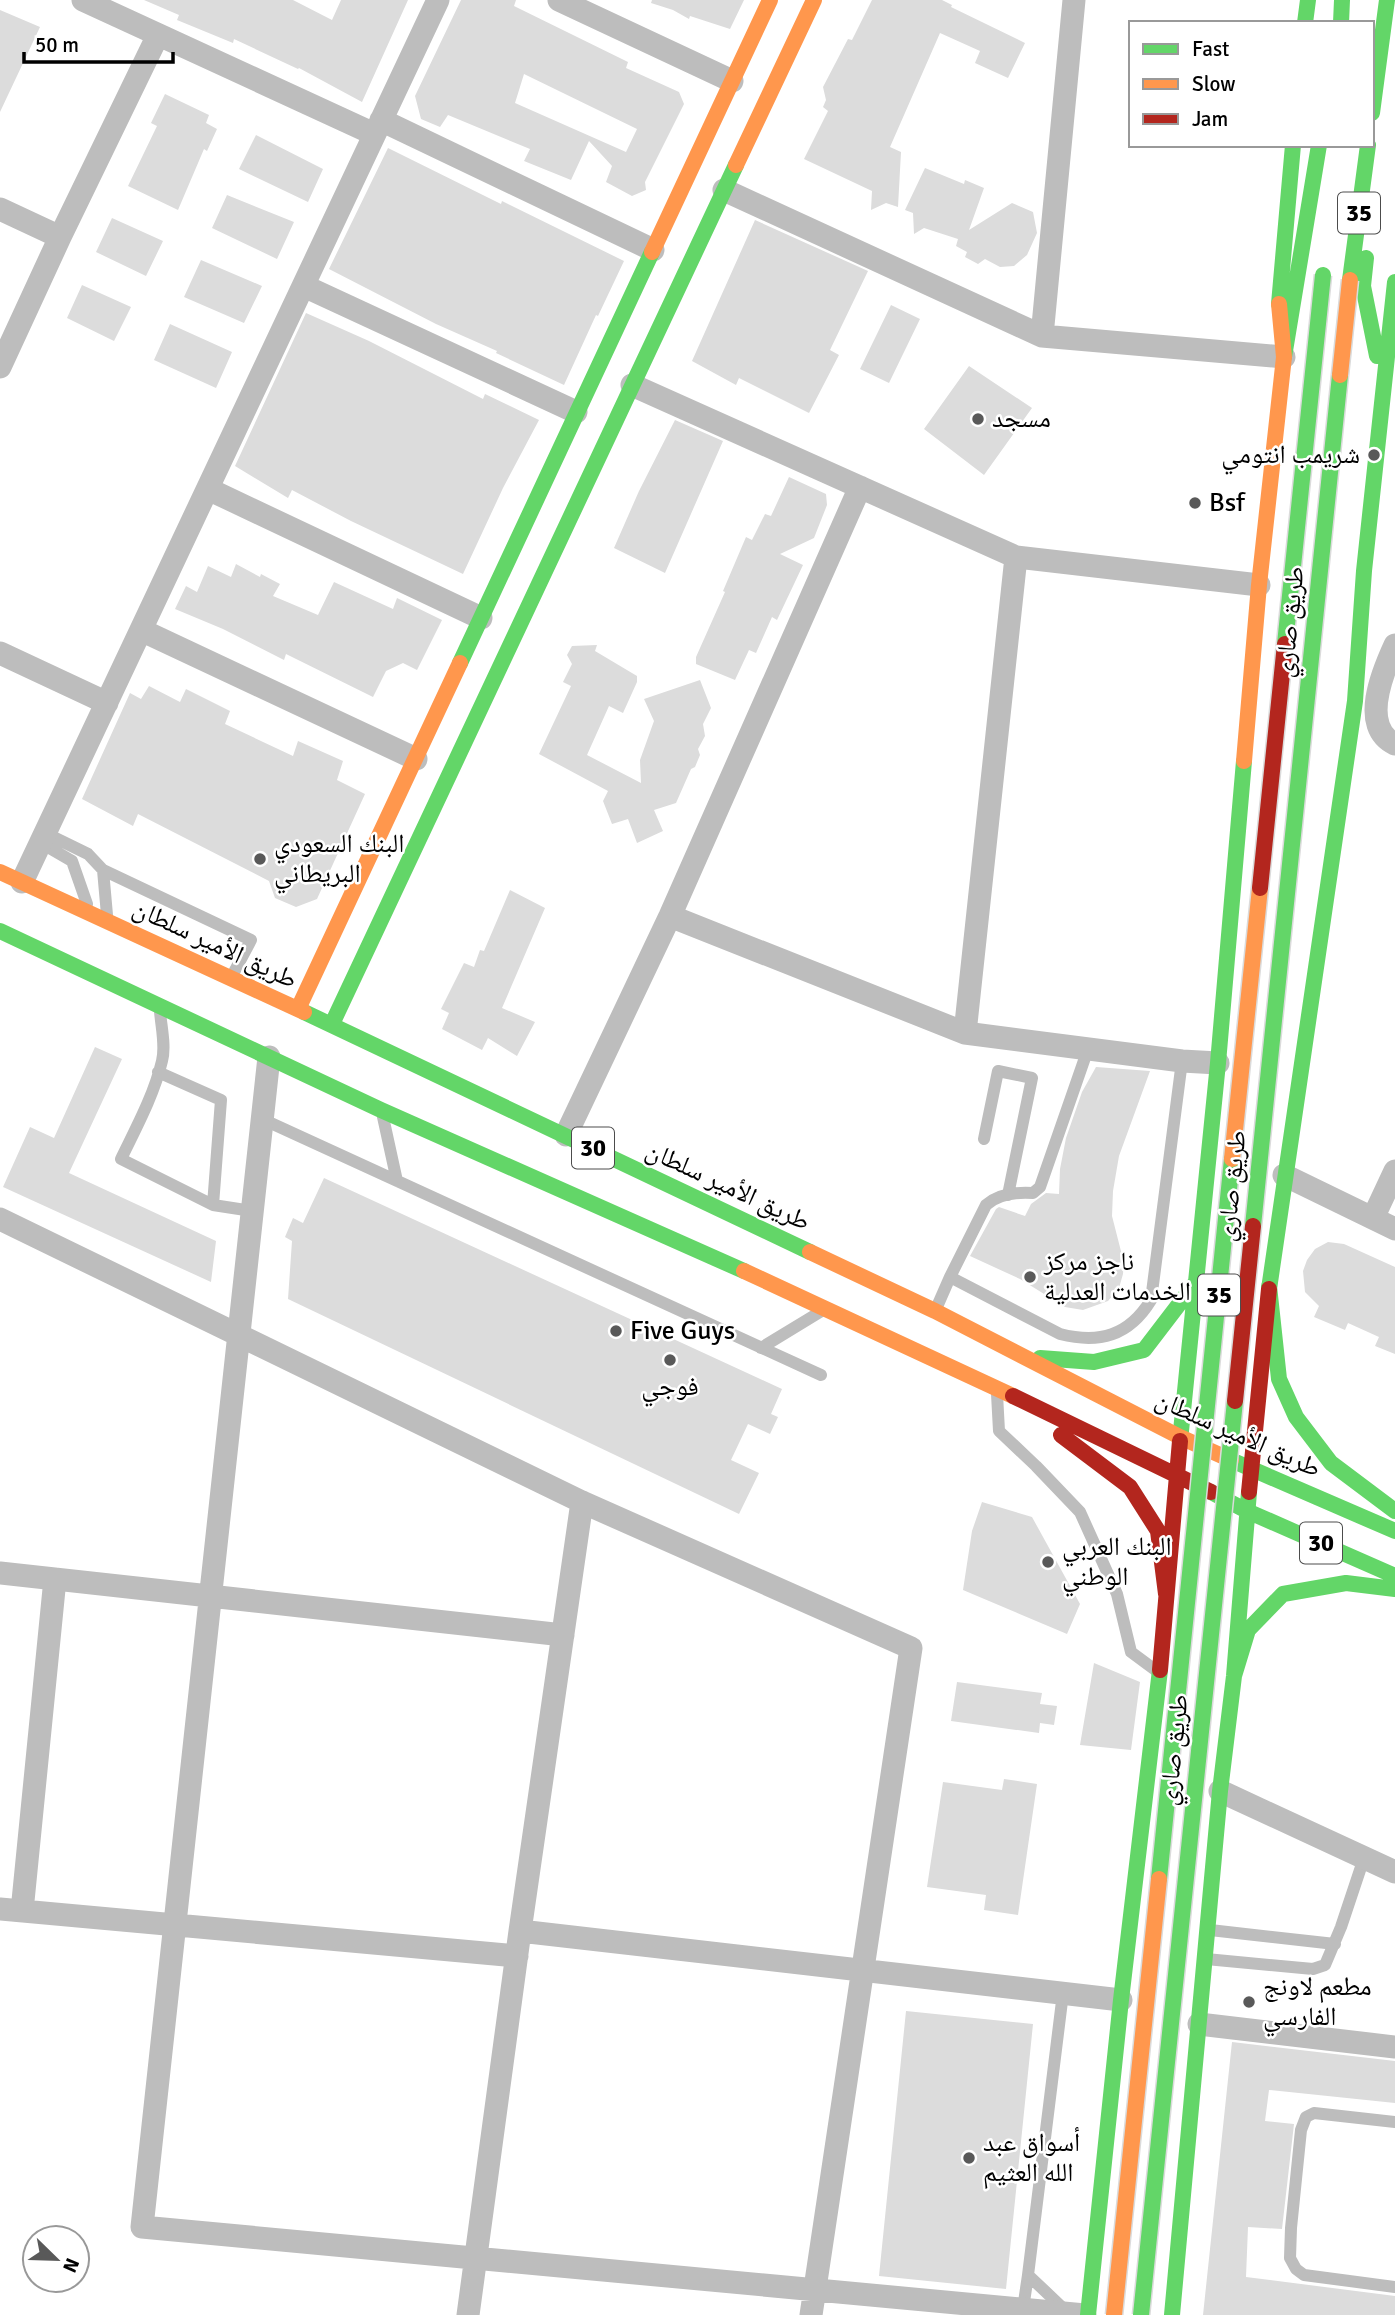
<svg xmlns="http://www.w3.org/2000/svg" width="1395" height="2315" font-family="Signika,'Noto Naskh Arabic',sans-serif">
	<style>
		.building { fill: #dcdcdc; fill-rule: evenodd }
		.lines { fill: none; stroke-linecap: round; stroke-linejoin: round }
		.lane { stroke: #bdbdbd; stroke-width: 12 }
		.street { stroke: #bdbdbd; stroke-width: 23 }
		.fast { stroke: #63d668; stroke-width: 16 }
		.slow { stroke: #ff974d; stroke-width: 16 }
		.jam { stroke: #b3261e; stroke-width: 16 }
		.fast-bridge-casing { stroke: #dbdbdb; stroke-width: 19; stroke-linecap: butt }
		.slow-bridge-casing { stroke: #dbdbdb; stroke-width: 19; stroke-linecap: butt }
		.jam-bridge-casing { stroke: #dbdbdb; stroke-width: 19; stroke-linecap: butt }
		.fast-bridge { stroke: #63d668; stroke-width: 16 }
		.slow-bridge { stroke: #ff974d; stroke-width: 16 }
		.jam-bridge { stroke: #b3261e; stroke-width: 16 }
		.poi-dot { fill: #595959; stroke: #fff; stroke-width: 2.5 }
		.labels { text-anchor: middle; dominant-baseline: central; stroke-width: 5; stroke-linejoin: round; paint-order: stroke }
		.shield { fill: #fff; stroke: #4c4c4c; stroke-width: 2 }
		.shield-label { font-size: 24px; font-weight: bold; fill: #000 }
		.poi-label { font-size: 26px; fill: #000; stroke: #fff; text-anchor: start }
		.street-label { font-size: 26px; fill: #000; stroke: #fff }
	</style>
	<rect width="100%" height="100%" fill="#fff"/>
	<path class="building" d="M144,0H293L332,20L341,0H408L362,102L299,68L298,69L234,39L233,43L177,20L179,15Z
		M461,0H516L514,6L628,62L626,68L679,92L684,104L645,182L646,190L632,196L606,182L612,166L589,141L571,180L524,161L530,149L448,115L440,127L421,119L415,96ZM524,74L637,129L626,152L515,103Z
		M652,0H744L730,29L690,16L689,19L673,10L651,3Z
		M872,0H942L952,5L951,7L1025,43L1008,78L975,63L980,51L940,33L890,147L901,152L898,207L886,203L871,210L872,191L804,159L828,111L823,107L826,100L823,87L848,39L852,40Z
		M0,10L40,27L0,112Z
		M165,94L209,115L206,123L217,129L207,151L204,149L178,210L128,186L157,126L151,123Z
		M256,135L323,169L308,202L239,169Z
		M388,148L501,204L502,201L624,261L598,316L596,315L564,385L496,353L497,351L436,324L329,269Z
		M925,168L964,184L965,180L984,188L969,230L1012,203L1033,212L1037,233L1027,255L1014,266L1000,267L985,259L978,264L965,257L967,252L956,246L958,239L924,228L914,234L913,213L905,210Z
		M227,195L294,222L277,259L212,228Z
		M112,218L163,241L146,276L96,252Z
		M755,220L868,271L830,350L839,355L809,413L739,378L736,385L692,361Z
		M201,260L262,286L244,323L184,297Z
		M82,285L131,307L114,341L67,318Z
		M891,305L920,319L889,383L860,369Z
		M306,313L369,341L483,399L485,394L539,420L503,488L463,574L351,521L292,490L288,498L235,466Z
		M170,324L232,352L216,388L154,360Z
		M969,366L1032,408L984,475L924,429Z
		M675,420L723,441L665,573L614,548L639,491Z
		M789,477L826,494L827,505L814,538L780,554L803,565L777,620L772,617L756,653L749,650L735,680L696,664V657L725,592L723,591L746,537L752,540L765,514L771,516Z
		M236,564L260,577L261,574L280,584L273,596L318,615L334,582L393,609L397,598L442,620L417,670L403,663L386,671L373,697L286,654L284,660L223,629L175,609L186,586L197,592L208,566L231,577Z
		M597,645L595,651L637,676V682L623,713L609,706L587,755L641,783L640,760L654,721L644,699L700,680L711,708L703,724L705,736L698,749L700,755L695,767L691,769L676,803L654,810L663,831L637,843L628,819L612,824L603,801L608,791L539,754L571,686L563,682L572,664L567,655L572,646Z
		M149,686L180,702L186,689L230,711L225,724L293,756L298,741L343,761L337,780L365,794L317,899L296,907L275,898L269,881L138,814L133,826L82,799L130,693L141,699Z
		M510,890L545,908L502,1008L535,1022L517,1056L488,1038L482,1050L442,1029L449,1013L441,1009L464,963L474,967L480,950L484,951Z
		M95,1047L122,1059L69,1173L216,1241L211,1282L3,1187L30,1127L54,1138Z
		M1096,1067L1150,1071L1119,1156L1113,1191L1112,1216L1124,1263L1123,1274L1119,1288L1108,1301L1083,1310L1065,1307L1020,1279L970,1256L996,1209L999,1207L1025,1216L1031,1204L1046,1193L1059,1194L1060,1169L1066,1138L1082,1092Z
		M324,1178L782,1389L771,1414L778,1417L770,1434L748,1424L731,1460L759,1473L739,1514L288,1299L292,1241L285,1237L293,1218L303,1223Z
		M1328,1242L1344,1244L1395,1267V1354L1375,1346L1379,1337L1348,1323L1345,1330L1314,1317L1319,1306L1305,1292L1303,1271L1307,1260L1315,1249Z
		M982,1502L1032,1517L1080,1604L1067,1634L963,1590L972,1531Z
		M1094,1663L1140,1682L1131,1750L1080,1745Z
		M957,1682L1042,1693L1040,1704L1057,1706L1054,1725L1040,1723L1039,1733L951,1721Z
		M1004,1779L1037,1784L1018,1915L984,1910L986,1895L927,1887L943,1782L1002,1790Z
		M906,2011L1033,2024L1006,2289L879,2276Z
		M1232,2042L1395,2061V2103L1269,2090L1265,2121L1294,2124L1282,2229L1248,2227L1246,2277L1395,2296V2315H1203Z"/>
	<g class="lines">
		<path class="lane" d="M45,833L88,854L103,870L251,940L232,976
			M41,843L72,861L87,904
			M103,870L107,915
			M1088,1049L1040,1187L1033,1193C1017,1192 998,1194 986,1205L950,1277L1060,1334C1099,1344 1129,1336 1151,1300L1182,1061
			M158,1072L221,1100L213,1205L121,1159C136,1128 154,1095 162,1061C166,1046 161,1026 160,1011
			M383,1117L397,1181
			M262,1119L821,1375
			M984,1139L998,1071L1032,1078L1008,1195
			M213,1205L252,1211
			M936,1309L950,1277
			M761,1348L820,1312
			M997,1394L999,1431L1036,1466L1080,1512L1117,1594L1131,1652L1158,1672
			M1210,1930L1335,1944
			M1206,1959L1313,1969L1325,1965L1341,1927L1364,1858
			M1063,1993L1028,2275L1066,2311
			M1395,2122L1314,2113L1306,2117L1301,2130L1291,2228L1290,2258L1296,2269L1304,2275L1395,2287
			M1023,2309L1028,2275"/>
		<path class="street" d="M83,0L374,134
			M559,0L732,81
			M381,120L653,250
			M724,190L1042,336L1284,357
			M0,209L60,237
			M304,286L576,412
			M1042,336L1074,0
			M0,367L60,237L158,35
			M632,385L1016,557L1259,585
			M208,489L481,618
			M141,630L416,759
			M1395,645C1383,671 1359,727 1395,744
			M0,653L107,703
			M22,882L438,0
			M670,916L965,1033L1182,1061L1218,1063
			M965,1033L1016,557
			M269,1057L142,2227L1085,2315
			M566,1135L670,916L860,487
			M1284,1175L1395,1229
			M1373,1218L1395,1171
			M0,1219L582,1502L911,1648L811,2315
			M0,1573L563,1635
			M1220,1791L1395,1872
			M0,1909L517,1956
			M22,1911L55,1579
			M520,1931L1121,2000
			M1199,2024L1395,2047
			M468,2315L520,1931L582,1502"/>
		<path class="fast" d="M1305,23L1308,0
			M1341,23L1342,0
			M1372,113L1387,0
			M1366,258L1363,286L1377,356
			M1350,280L1368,145
			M1279,304L1293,145
			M1284,357L1319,145
			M460,663L652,252
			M0,931L381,1110L744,1271
			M304,1012L810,1252
			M332,1024L736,165
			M1269,1286L1279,1379L1296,1417L1331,1463L1395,1511
			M1269,1289L1355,701L1364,571L1395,282
			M1040,1358L1094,1362L1144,1350L1196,1282
			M1180,1441L1218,1063L1244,761
			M1231,1460L1395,1531
			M1211,1492L1247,1511L1395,1576
			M1234,1676L1248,1630L1283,1594L1346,1583L1395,1589
			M1088,2315L1121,2000L1160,1670
			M1172,2315L1220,1791L1234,1676L1249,1492"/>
		<path class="slow" d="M736,165L814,0
			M652,252L770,0
			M1244,761L1259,585L1284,357L1279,304
			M0,872L304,1012
			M298,1009L460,663
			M810,1252L935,1311L1180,1437L1231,1460
			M744,1271L1013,1396"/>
		<path class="jam" d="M1013,1396L1211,1492
			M1061,1435L1130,1487L1158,1531L1166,1594
			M1249,1492L1269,1289
			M1160,1670L1180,1441"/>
		<g class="fast-bridge-casing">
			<path id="fast-bridge" d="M1285,644L1323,275
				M1253,1226L1340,375
				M1159,1879L1232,1159
				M1141,2315L1235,1401"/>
		</g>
		<g class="slow-bridge-casing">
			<path id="slow-bridge" d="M1340,375L1350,280
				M1232,1159L1260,888
				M1114,2315L1159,1879"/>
		</g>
		<g class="jam-bridge-casing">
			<path id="jam-bridge" d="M1260,888L1285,644
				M1235,1401L1253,1226"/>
		</g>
		<use href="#fast-bridge" class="fast-bridge"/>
		<use href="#slow-bridge" class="slow-bridge"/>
		<use href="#jam-bridge" class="jam-bridge"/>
	</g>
	<g class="poi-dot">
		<circle cx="978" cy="419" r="7"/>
		<circle cx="1374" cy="455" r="7"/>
		<circle cx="1195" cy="503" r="7"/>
		<circle cx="260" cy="859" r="7"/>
		<circle cx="1030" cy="1277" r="7"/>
		<circle cx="616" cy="1331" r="7"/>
		<circle cx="670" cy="1360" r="7"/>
		<circle cx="1048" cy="1562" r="7"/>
		<circle cx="1249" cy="2002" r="7"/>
		<circle cx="969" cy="2158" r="7"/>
	</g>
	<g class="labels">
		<g class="shield">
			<rect x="1338" y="192.5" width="42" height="41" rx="5"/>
			<rect x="572" y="1127.5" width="42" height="41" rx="5"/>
			<rect x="1198" y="1274.5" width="42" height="41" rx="5"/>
			<rect x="1300" y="1522.5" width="42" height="41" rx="5"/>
		</g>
		<g class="shield-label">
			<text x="1359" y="213">35</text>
			<text x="593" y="1148">30</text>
			<text x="1219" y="1295">35</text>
			<text x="1321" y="1543">30</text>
		</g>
		<g class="poi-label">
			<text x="992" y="419">مسجد</text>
			<text x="1360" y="455" text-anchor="end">شريمب انتومي</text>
			<text x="1209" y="503">Bsf</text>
			<text x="274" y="844">البنك السعودي<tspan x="274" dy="30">البريطاني</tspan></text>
			<text x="1044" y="1262">ناجز مركز<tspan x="1044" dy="30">الخدمات العدلية</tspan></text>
			<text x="630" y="1331">Five Guys</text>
			<text x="670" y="1387" text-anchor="middle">فوجي</text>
			<text x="1062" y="1547">البنك العربي<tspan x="1062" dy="30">الوطني</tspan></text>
			<text x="1263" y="1987">مطعم لاونج<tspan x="1263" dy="30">الفارسي</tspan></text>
			<text x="983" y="2143">أسواق عبد<tspan x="983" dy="30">الله العثيم</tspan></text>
		</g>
		<g class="street-label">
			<text transform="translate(1290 622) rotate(-84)">طريق صاري</text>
			<text transform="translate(215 944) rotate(25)">طريق الأمير سلطان</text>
			<text transform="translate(728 1186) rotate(25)">طريق الأمير سلطان</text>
			<text transform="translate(1232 1186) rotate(-84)">طريق صاري</text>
			<text transform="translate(1238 1434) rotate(24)">طريق الأمير سلطان</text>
			<text transform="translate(1174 1750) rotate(-84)">طريق صاري</text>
		</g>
	</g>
	<rect x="1129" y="21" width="245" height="126" fill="#ffffff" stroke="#999999" stroke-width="2"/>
	<rect x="1143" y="44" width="35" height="10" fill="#63d668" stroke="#999999" stroke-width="2"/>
	<text x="1192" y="56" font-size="21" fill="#000000">Fast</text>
	<rect x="1143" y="79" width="35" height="10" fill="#ff974d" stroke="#999999" stroke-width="2"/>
	<text x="1192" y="91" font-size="21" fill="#000000">Slow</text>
	<rect x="1143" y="114" width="35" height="10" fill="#b3261e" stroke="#999999" stroke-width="2"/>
	<text x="1192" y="126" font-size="21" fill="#000000">Jam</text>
	<g transform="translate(56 2259) rotate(113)"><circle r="33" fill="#ffffff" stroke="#999999" stroke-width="2"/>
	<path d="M0-5L12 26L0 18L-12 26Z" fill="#595959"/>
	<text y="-10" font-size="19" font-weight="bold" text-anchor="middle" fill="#000000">N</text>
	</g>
	<path d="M24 52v10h149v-10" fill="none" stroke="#000000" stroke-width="3.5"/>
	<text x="35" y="52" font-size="21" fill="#000000" stroke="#ffffff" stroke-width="5" paint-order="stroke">50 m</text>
</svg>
